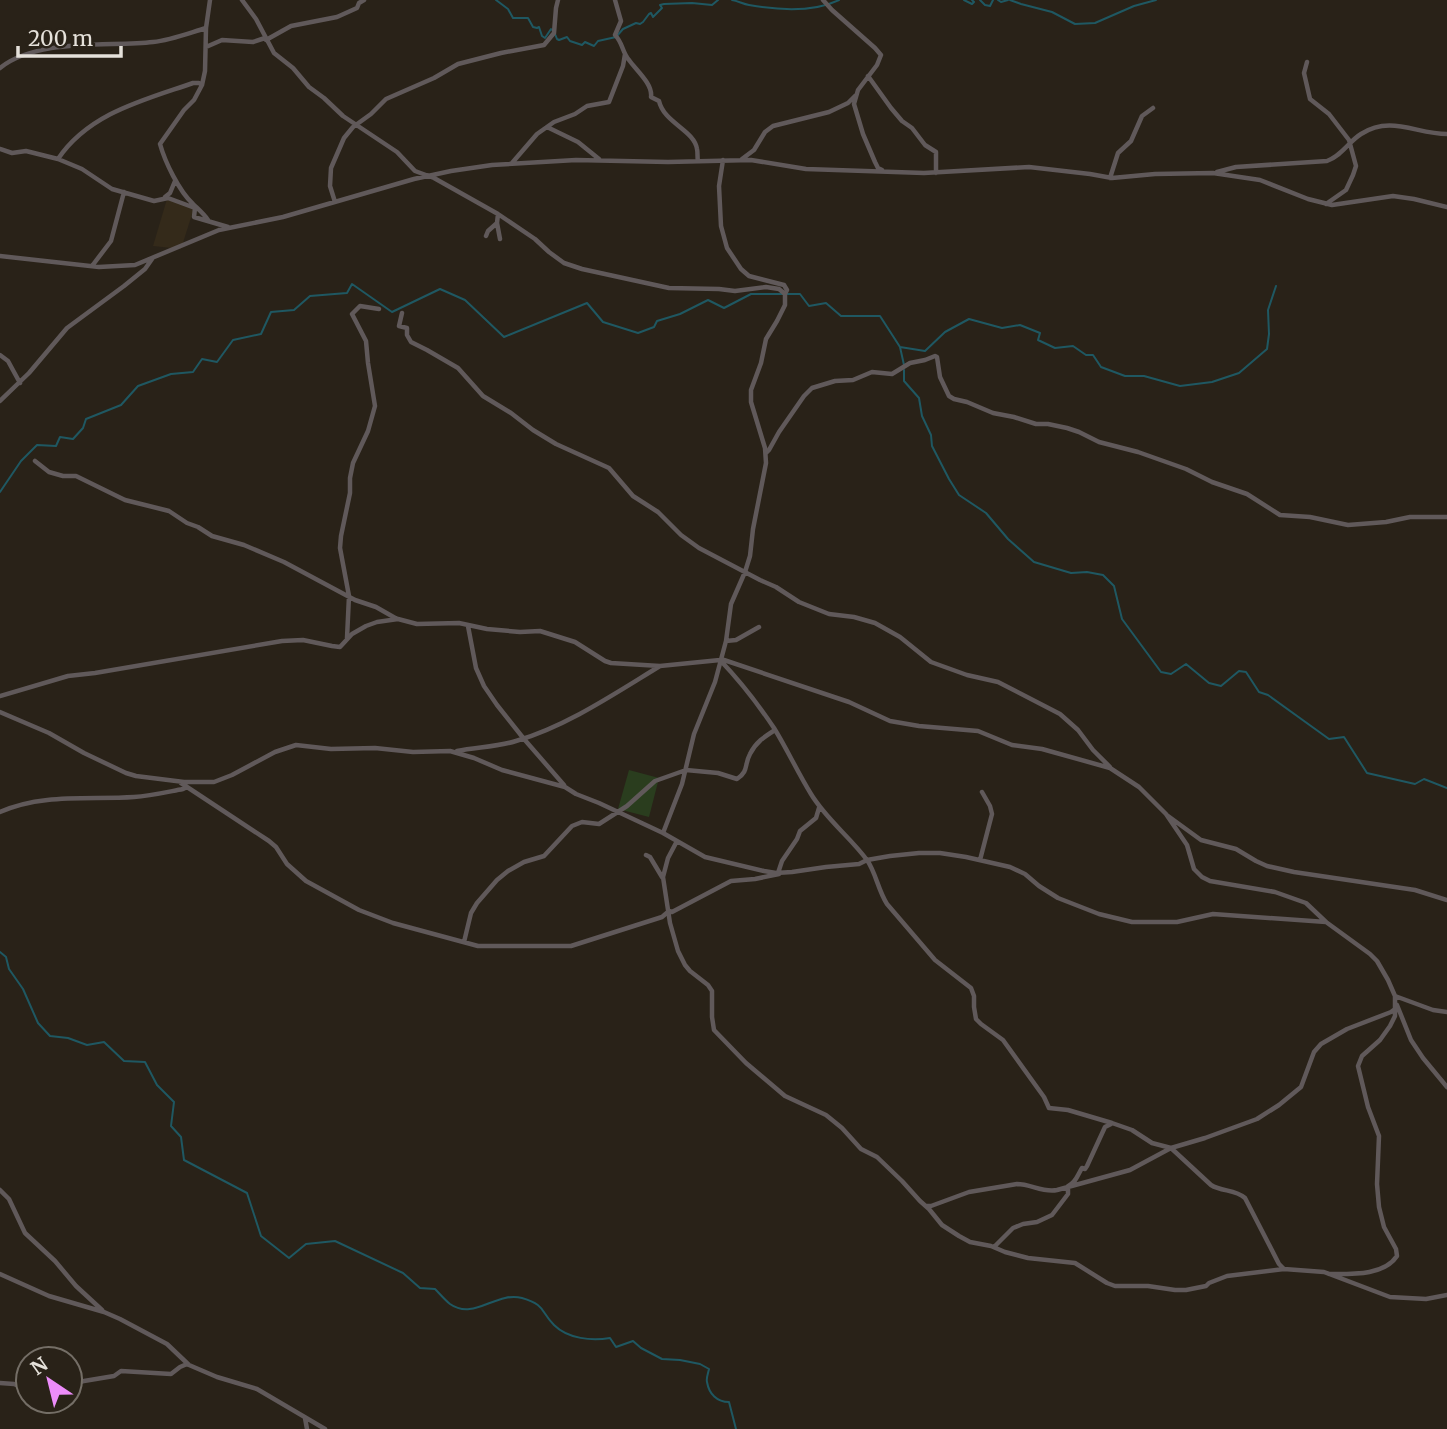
<svg xmlns="http://www.w3.org/2000/svg" width="1447" height="1429" font-family="Merriweather,serif">
	<style>
		.built { fill: #342a1a }
		.green { fill: #2a3d1e }
		.lines { fill: none; stroke-linecap: round; stroke-linejoin: round }
		.stream { stroke: #1f5862; stroke-width: 2 }
		.minor { stroke: #60595a; stroke-width: 4.5 }
	</style>
	<rect width="100%" height="100%" fill="#292218"/>
	<path class="built" d="M167,199L194,208L181,249L153,246Z"/>
	<path class="green" d="M629,770L659,778L649,817L618,809Z"/>
	<g class="lines">
		<path class="stream" d="M496,0L508,9L513,18H528L533,27L537,28L539,27L542,36L545,38L551,29V30
			M732,0C738,1 743,4 749,5C777,10 812,13 839,0
			M964,0L972,4L974,2L972,0
			M980,0L985,5L990,6L993,0
			M998,0L1001,2L1008,0
			M1010,0L1021,4L1052,12L1075,24L1095,23L1134,6L1156,0
			M555,34L557,39L559,40L567,37L570,41L582,45L585,42L594,46L598,41L616,37L623,29L636,23L640,24L643,22L649,14L651,13L653,17L662,8L660,5L664,4L692,3L712,5L718,0
			M900,347L904,365
			M904,370V381L919,398L922,416L931,435L932,446L949,479L959,495L986,513L1008,539L1034,562L1071,573L1087,572L1103,575L1114,586L1122,619L1161,672L1171,674L1186,664L1209,683L1221,686L1239,671L1246,672L1259,692L1268,695L1329,739L1344,737L1367,773L1415,784L1424,779L1447,788
			M0,492L21,461L37,445L56,446L60,437L73,439L83,428L86,419L121,405L138,386L171,374L193,372L202,359L217,362L233,340L261,334L271,312L294,310L310,296L347,293L352,284L392,312L440,289L465,300L504,337L587,303L603,322L638,333L654,327L657,321L680,314L708,300L724,308L751,294H800L809,306L826,303L841,316H880L900,347L925,351L945,332L969,319L1002,328L1020,325L1040,333L1038,340L1055,348L1073,346L1086,355H1093L1101,367L1125,376H1144L1180,386L1212,382L1239,373L1267,349L1269,334L1268,310L1276,286
			M0,952L6,957L9,969L23,989L38,1023L50,1036L68,1038L87,1045L104,1042L124,1061L145,1062L157,1085L174,1102L171,1126L181,1137L184,1160L247,1193L261,1236L289,1258L306,1244L335,1241L403,1273L420,1288L435,1289C440,1294 445,1300 450,1304C474,1321 496,1291 522,1298C546,1305 540,1311 554,1325C568,1339 592,1341 610,1338L616,1347L633,1341L641,1348L662,1359L680,1360L700,1364L709,1369C708,1374 706,1378 707,1382C709,1394 717,1402 729,1402L736,1429"/>
		<path class="minor" d="M242,0L256,19L274,53L293,68L309,87L324,98L343,116L397,152L415,171L434,178L498,214L535,239L549,252L564,263L582,269L669,288L719,289L735,291L766,287L779,289L785,294V305L777,321L766,339L761,363L751,390V402L765,448L766,463L753,529L750,556L745,572L731,604L726,641L715,682L694,734L682,784L663,833
			M615,0L621,21L615,35C623,43 622,52 629,60C636,70 653,84 651,97L659,101C664,123 694,130 697,149C698,153 697,157 698,161
			M823,0L832,10L875,48L881,55L877,65L858,90L854,104L863,134L875,162L878,168L882,170
			M266,40L291,26L337,17L357,8L359,3L364,0
			M206,47L222,40L253,42L265,38
			M1307,62L1304,73L1310,99L1329,114L1349,140L1356,166L1353,175L1346,190L1326,204
			M0,68C37,38 108,47 153,42C171,40 189,33 206,28
			M868,76L891,108L902,121L912,128L925,145L936,152V173
			M547,127L578,142L599,159
			M0,149L12,153L26,151L58,159L82,169L112,189L154,201L168,198L195,208L194,217L228,227
			M58,159C89,113 144,100 193,83H199L202,85
			M742,159L754,150L765,132L773,126L829,112L848,103L855,96
			M723,160L719,186L721,226L727,248L741,269L749,276L784,285L787,290L785,294
			M512,163L537,134L554,122L575,114L587,106L609,102L623,66L625,54
			M1217,172L1236,167L1327,161C1343,155 1348,142 1361,134C1391,115 1416,134 1447,134
			M1110,178L1118,153L1131,141L1142,116L1153,108
			M165,197L170,193L175,181
			M335,202L330,186L331,168L344,138L353,127L371,114L386,99L434,78L458,64L501,53L544,45L554,33L556,8L558,0
			M208,220C204,214 198,209 193,204C179,191 165,162 160,144L184,110L194,100L202,85L205,71L206,28L210,0
			M497,223L500,239
			M486,236L488,231L497,223L498,214
			M0,256L99,267L135,265L219,230L283,217L414,179L451,171L492,165L576,160L668,162L751,160L806,169L924,173L1029,167L1090,174L1112,178L1155,174L1213,173L1260,180L1308,199L1332,205L1393,196L1414,199L1447,207
			M92,266L111,241L124,192
			M402,313L399,326L407,328V335L411,342L427,350L458,368L483,396L511,413L533,430L556,444L609,468L633,496L658,512L681,535L699,548L760,580L776,587L799,602L829,614L854,617L875,623L900,637L931,662L967,675L998,682L1060,714L1078,730L1093,750L1110,767
			M0,355L8,361L20,383
			M0,401L29,373L67,328L124,286L145,269L152,259
			M766,453L769,450L779,432L804,396L812,388L835,381L853,380L872,372L892,374L910,363L925,360L935,356L937,357L940,377L949,396L954,399L967,402L993,413L1014,417L1036,424H1048L1067,428L1079,432L1099,442L1138,452L1186,469L1212,482L1247,494L1280,515L1310,517L1348,525L1386,522L1410,517H1447
			M35,461L49,472L63,476H76L125,500L169,511L187,523L198,527L212,536L244,545L284,562L355,600L376,607L397,619
			M468,626L476,668L484,686L497,705L524,739L564,785
			M347,638L349,596L340,548L341,536L350,493V478L353,463L368,431L375,406L368,363L366,341L352,314L360,306L379,309
			M726,641L736,640L759,627
			M721,659L849,702L890,721L919,726L978,731L1012,745L1042,749L1110,768L1139,787L1166,814L1187,845L1194,869L1202,877L1210,881L1275,892L1306,903L1326,922L1370,954L1377,961L1388,980L1395,996V1016L1390,1026L1380,1040L1362,1056L1358,1066L1368,1107L1379,1136L1377,1184L1379,1207L1384,1227L1396,1249L1397,1256C1384,1276 1351,1274 1329,1274
			M0,696L68,676L95,673L282,641L303,640L332,646L340,647L352,634L366,626L377,622L398,619L417,624L459,623L487,629L520,632L540,631L575,642L605,661L611,663L660,666L720,660C740,681 758,704 774,728C787,749 798,773 811,794C826,819 850,837 867,860C876,873 878,890 887,904L935,960L971,988L974,996V1007L976,1019L981,1024L1003,1040L1044,1097L1049,1108L1068,1110L1112,1123L1132,1130L1152,1143L1171,1148L1211,1185C1222,1192 1235,1189 1245,1198L1279,1264L1284,1269
			M0,712L49,733L84,753L126,773L136,776L184,782H214L232,775L275,752L296,745L331,749L375,748L413,752L450,751L474,758L502,770L565,787L576,794L599,803L663,833L705,857L764,871L776,873L792,872L826,867L859,864L867,860L890,856L919,853H940L966,857L1010,867L1025,874L1039,886L1058,898L1099,914L1132,922H1177L1213,914L1326,922
			M457,751C477,747 497,747 516,741C567,726 614,694 660,666
			M181,783L269,841L276,847L287,864L306,881L359,910L393,923L478,946H571L662,917L669,911L672,912L731,881L755,879L779,874
			M0,812C42,793 90,800 134,797C150,796 167,792 183,789L187,787
			M1168,816L1201,840L1236,849L1256,861L1267,866L1294,872L1415,890L1447,900
			M677,841L668,858L663,877L670,923L678,951L685,965L690,971L708,985L712,991V1017L714,1030L746,1063L785,1096L826,1115L842,1128L861,1149L877,1157L902,1181L920,1201L929,1209L942,1225L959,1236L970,1242L991,1246L1005,1252L1028,1258L1075,1263L1107,1283L1115,1286H1148L1175,1290H1186L1206,1286L1209,1283L1227,1276L1284,1269L1324,1272L1390,1297L1426,1299L1447,1295
			M646,855L650,857L662,877
			M980,860L992,814L990,806L982,792
			M778,873L782,861L797,839L800,831L816,818L819,808
			M464,942L471,913L477,903L497,880L508,871L524,862L544,856L572,826L582,822L599,824L627,806L655,781L686,770L718,773L737,779C749,771 744,765 750,754C756,742 764,737 775,730
			M1395,996L1433,1010L1447,1012
			M1397,1005L1411,1040L1423,1058L1447,1087
			M0,1190L9,1199L25,1233L55,1261L76,1286L102,1310
			M926,1206H931L969,1192L1017,1184C1031,1184 1043,1193 1057,1190L1130,1170L1171,1148L1205,1138L1257,1119L1279,1105L1301,1087L1314,1052L1321,1044L1347,1029L1391,1012L1395,1009
			M994,1247L1013,1228L1023,1224L1037,1222L1052,1215L1068,1194V1186C1076,1183 1078,1174 1082,1168L1085,1169L1087,1166L1105,1127L1111,1124
			M0,1274L49,1296L104,1312L120,1319L167,1344L189,1365L217,1377L257,1389L325,1429
			M0,1383L14,1384L28,1390
			M70,1386L84,1381L114,1376L121,1371L171,1374L180,1367L187,1364
			M305,1418L307,1429"/>
	</g>
	<g transform="translate(49 1380) rotate(325)"><circle r="33" fill="#292218" stroke="#746e66" stroke-width="2"/>
	<path d="M0-5L12 26L0 18L-12 26Z" fill="#ed8cfa"/>
	<text y="-10" font-size="19" font-weight="bold" text-anchor="middle" fill="#e5e1da">N</text>
	</g>
	<path d="M18 46v10h103v-10" fill="none" stroke="#e5e1da" stroke-width="3.5"/>
	<text x="28" y="46" font-size="21" fill="#e5e1da" stroke="#292218" stroke-width="5" paint-order="stroke">200 m</text>
</svg>
